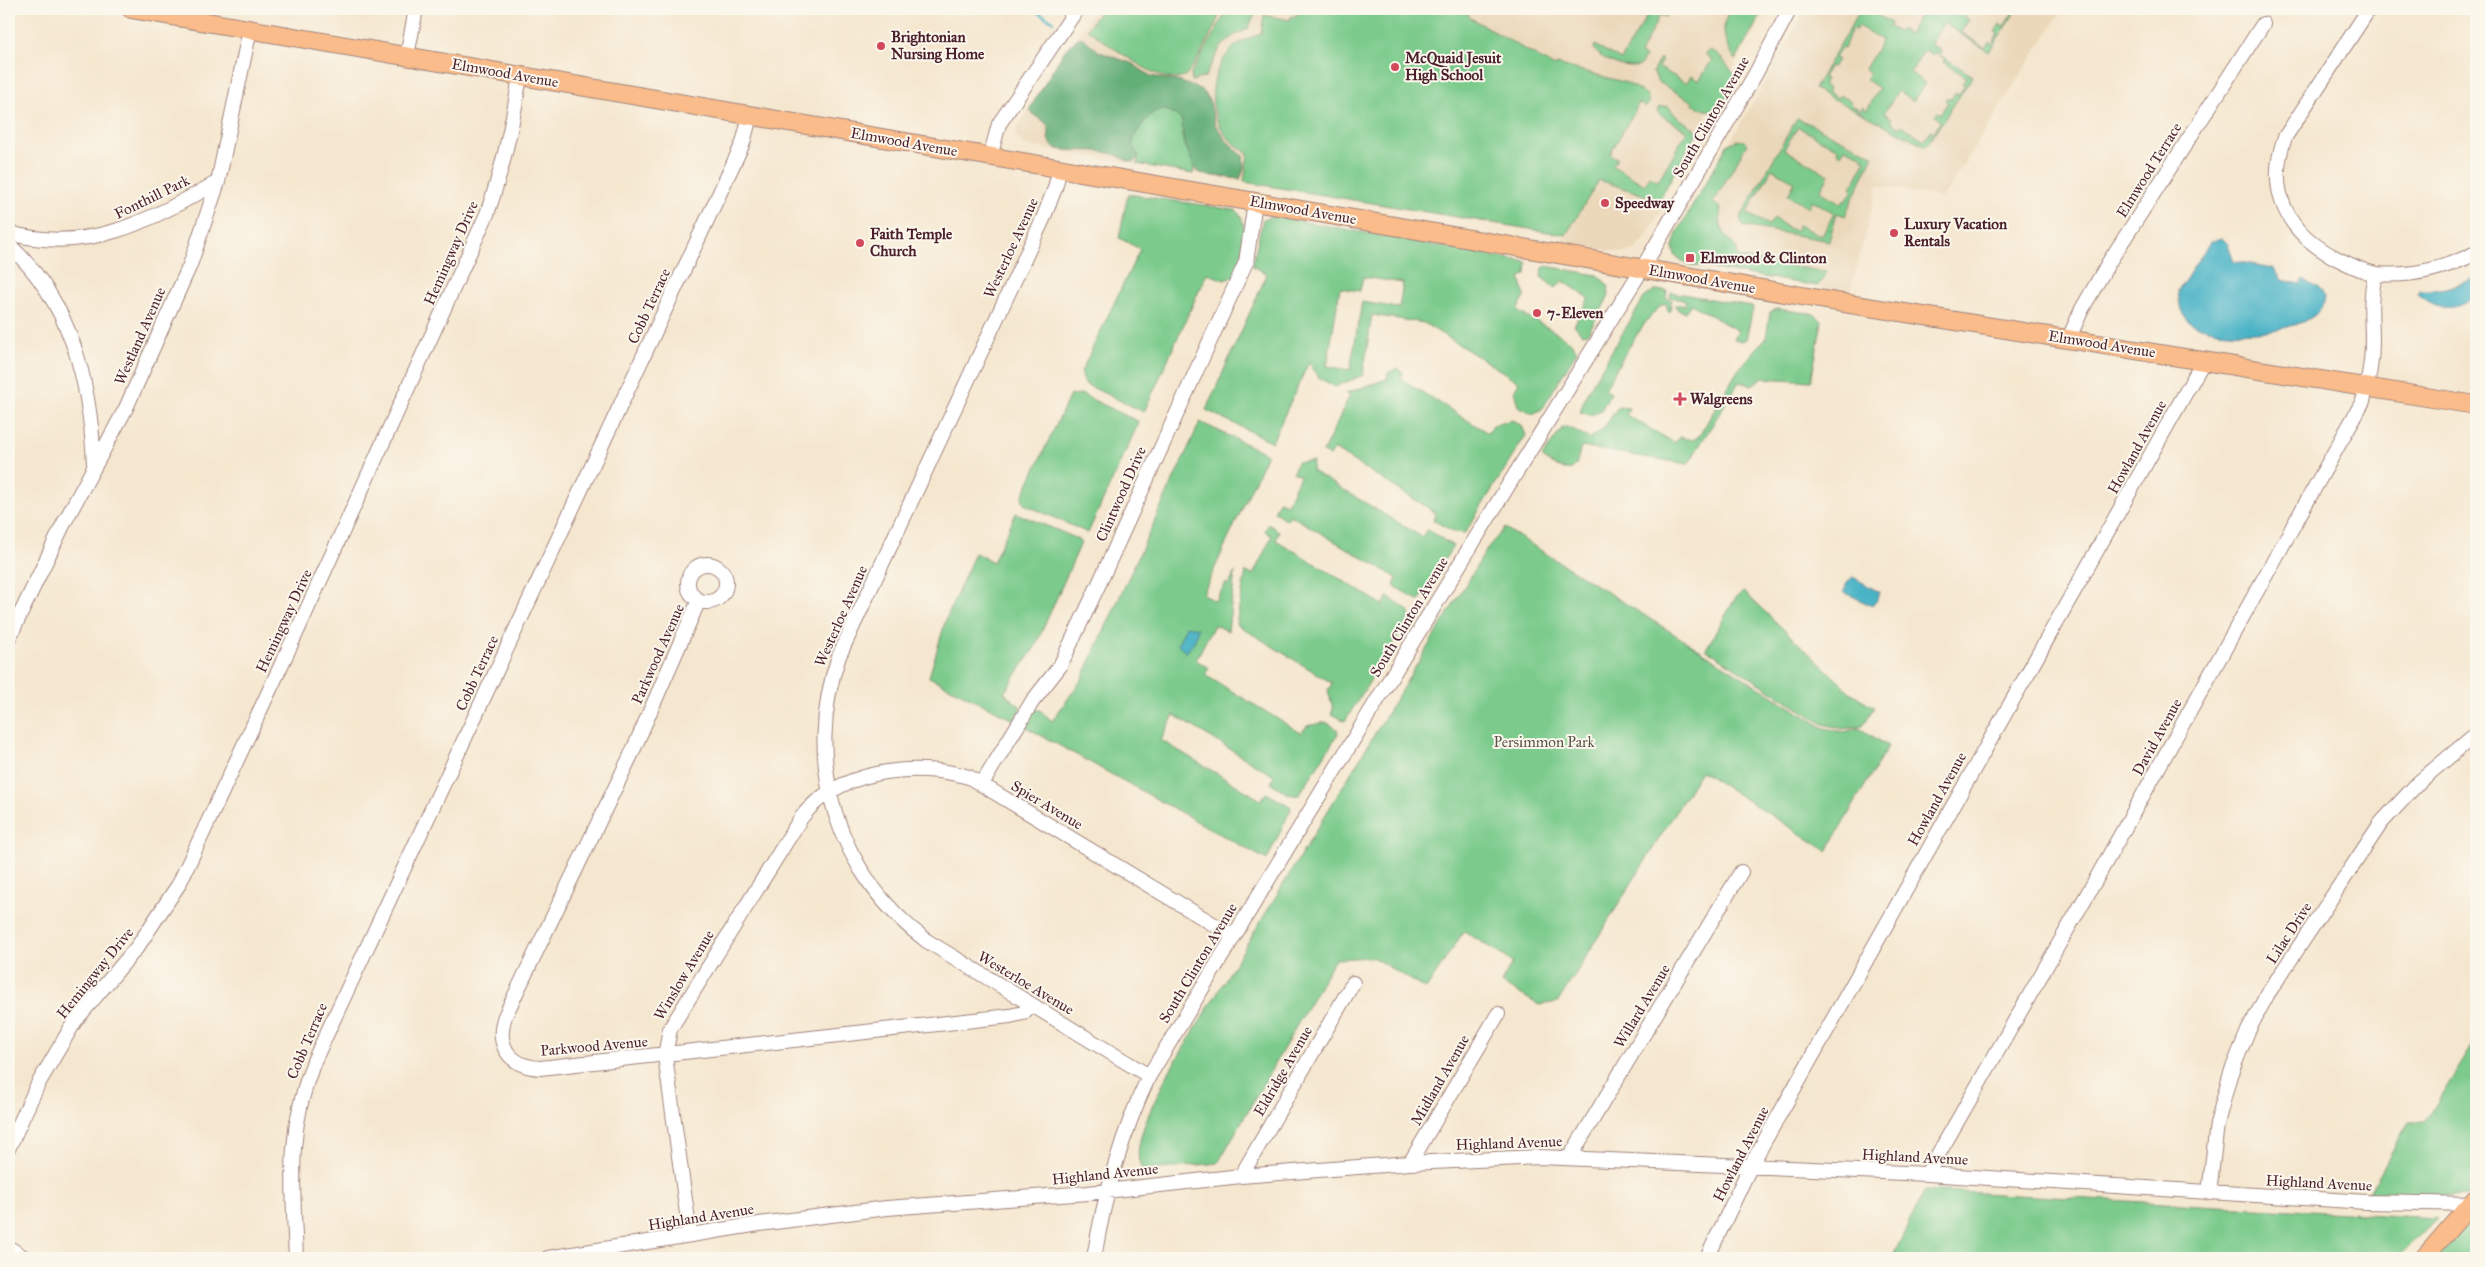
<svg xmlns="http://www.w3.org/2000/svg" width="2485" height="1267" font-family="'IM FELL Great Primer',serif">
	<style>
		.built { fill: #ebd8ba }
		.green { fill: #7bcb8c; stroke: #62755c; fill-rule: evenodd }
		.forest { fill: #64af78; stroke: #576752 }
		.water { fill: #48b3c6; stroke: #496978 }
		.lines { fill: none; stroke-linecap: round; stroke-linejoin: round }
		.stream { stroke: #48b3c6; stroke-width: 3 }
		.minor-casing { stroke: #a0837d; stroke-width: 16 }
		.major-casing { stroke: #a0837d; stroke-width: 20 }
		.minor { stroke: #fff; stroke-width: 14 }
		.major { stroke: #f9bc8a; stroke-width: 18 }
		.poi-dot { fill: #d1495b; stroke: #fbf7ec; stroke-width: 2 }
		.labels { text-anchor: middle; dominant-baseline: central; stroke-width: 4; stroke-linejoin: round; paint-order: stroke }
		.poi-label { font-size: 15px; font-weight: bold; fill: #4a1f2b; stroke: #fbf7ec; text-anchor: start }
		.street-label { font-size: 15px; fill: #4a1f2b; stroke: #fbf7ec }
		.park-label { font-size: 15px; fill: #595348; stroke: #fbf7ec }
	</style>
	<rect width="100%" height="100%" fill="#fbf7ec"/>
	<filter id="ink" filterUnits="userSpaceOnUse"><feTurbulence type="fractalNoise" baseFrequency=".02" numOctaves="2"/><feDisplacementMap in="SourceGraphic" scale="10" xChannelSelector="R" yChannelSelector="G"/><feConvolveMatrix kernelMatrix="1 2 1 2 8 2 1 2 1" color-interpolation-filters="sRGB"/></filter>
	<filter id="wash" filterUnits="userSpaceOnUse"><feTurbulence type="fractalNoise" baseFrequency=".0096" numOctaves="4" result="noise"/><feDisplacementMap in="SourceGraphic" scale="20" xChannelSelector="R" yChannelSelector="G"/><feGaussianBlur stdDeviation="1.12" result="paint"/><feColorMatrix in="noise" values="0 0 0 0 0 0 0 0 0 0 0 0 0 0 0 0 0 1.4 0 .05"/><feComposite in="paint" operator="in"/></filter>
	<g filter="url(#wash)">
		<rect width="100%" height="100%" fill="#f5e7cf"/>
		<path class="built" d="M1095,9H1767L1659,199L1666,202L1644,240L1636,249L1625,253L1561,243L1565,235L1023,145L1015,134L1018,126Z
			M1805,9H2063L1942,198L1878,185L1850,292L1686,264L1677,258L1673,251L1677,233L1783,51Z"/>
		<path class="green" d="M1101,9H1222C1216,23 1195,73 1181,78C1161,86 1105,41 1087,29Z
			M1228,9H1262L1256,12L1248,29L1233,36L1220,48L1205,77L1192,81L1191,74Z
			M1303,9H1468L1469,17L1555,67L1557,64L1627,83L1646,94L1649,103L1646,107L1639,103L1610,154L1617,158L1613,166L1645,185L1650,176L1658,181L1687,131L1659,114L1657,111L1659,107L1668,106L1676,116L1698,131L1659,200L1599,180L1566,235L1244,182L1248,154C1242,149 1235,145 1230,140C1203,113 1208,64 1240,43C1246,39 1254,37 1261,33L1264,15L1290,20L1291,17L1299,14Z
			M1651,9H1671L1666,17L1660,15L1640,54L1645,57L1640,66C1626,70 1602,61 1594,49L1595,45L1621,60Z
			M1730,9H1764L1736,60C1723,43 1720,27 1730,9Z
			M1861,9H1867L1891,23L1889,27L1899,32L1901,29L1909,34L1922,11L1919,9H1968L1964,17L1969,20L1961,32L1985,48L1989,42L1992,44L1998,34L1995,32L2000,24L2004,26L2013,12L2011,9H2017L1989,52L1944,23L1931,44L1942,52L1940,55L1973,76L1926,146L1814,89ZM1858,26L1882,40L1865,69L1870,73L1866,80L1879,88L1867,110L1862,107L1861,110L1851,105L1852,102L1840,95L1838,98L1827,92L1829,89L1823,85L1826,79L1823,77L1830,66L1833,67L1838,60L1835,58L1841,48L1844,49L1852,28L1856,30ZM1925,50L1932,55L1935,52L1945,59L1943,62L1966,77L1962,83L1965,85L1958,95L1955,93L1951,99L1947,97L1945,100L1948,102L1940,114L1937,112L1935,115L1940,122L1934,132L1931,130L1924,140L1901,125L1899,128L1890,121L1892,118L1884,113L1898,91L1913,101L1925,83L1910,73Z
			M1710,50L1718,54L1736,76V81C1723,103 1720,120 1692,104L1693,102L1658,82L1654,73H1652L1660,58L1662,60L1658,67L1686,83L1691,76L1699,81L1712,60L1705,54Z
			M1161,109C1169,110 1178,114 1182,120C1186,125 1181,131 1182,136C1185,150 1196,159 1193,174L1137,164L1139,156L1133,147V138L1150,113Z
			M1797,118L1873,155L1845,216L1837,213L1829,241L1743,226L1740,218ZM1798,127L1838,149L1837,152L1841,154L1845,148L1863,156L1862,158L1866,160L1851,188L1853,190L1846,201L1844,200L1842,204L1820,191L1829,175L1784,149ZM1772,169L1795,182L1788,195L1808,207L1812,200L1834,213L1822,236L1798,225L1796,230L1790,229L1774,218L1769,225L1747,213Z
			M1738,140L1744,141L1747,144L1713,203L1721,208C1718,227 1724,235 1737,248V257L1826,272L1824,279L1817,286L1686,264L1675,255L1673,247L1677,233L1728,144Z
			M1128,194L1236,210C1252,227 1241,256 1236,276L1224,280L1207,273L1144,412L1085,384L1081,372L1140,249L1119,238Z
			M1273,216L1527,262L1526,274L1520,278L1525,296L1517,311C1533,321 1570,336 1577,351L1542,409L1533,414L1518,406L1514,391L1519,382L1424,323L1372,315L1363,375L1335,387L1318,377L1309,362L1272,442L1206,410L1267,274L1252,266L1263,219ZM1363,277L1403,283L1399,308L1362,302L1350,370L1327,366L1340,288L1360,291Z
			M1546,266L1597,275L1608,285L1609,296L1588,333L1582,334L1574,325L1589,298L1563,281L1555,288L1541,277L1543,268Z
			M1655,290L1667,291L1666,298L1672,300L1670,311L1668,312L1666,303C1646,312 1617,368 1605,389L1611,393L1601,410L1591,415L1580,412L1587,392L1644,298Z
			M1671,292L1750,306L1753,308L1746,339L1742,341L1734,339L1738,331L1691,304L1685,312L1678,310L1674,305H1685L1686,301L1670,297Z
			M1777,309L1814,314L1822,321L1811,381L1763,378L1752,385L1739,382L1688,464L1581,447L1576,465L1572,469C1561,471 1550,464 1542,457L1563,427C1573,426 1580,437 1590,438L1603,429L1618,407L1629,408L1626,415L1675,443L1679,437L1693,440L1699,436L1738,370L1766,338L1770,312Z
			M1397,368L1403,372L1401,379L1488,433L1493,425L1512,420L1522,426L1526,435L1465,533L1454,532L1433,520L1436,513L1334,449L1330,456L1323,452L1350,395L1346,393L1387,379L1388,373Z
			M1081,394L1139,422L1088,533L1024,504L1022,497L1070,395Z
			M1200,422L1267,454L1203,594L1215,601L1226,583L1229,585L1235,572L1228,631L1214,625L1196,660L1209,668L1205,675L1301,733L1307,726L1326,722L1337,729L1338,734L1299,795C1289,797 1280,788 1271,783L1274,776L1174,715L1161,740L1261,800L1266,793L1290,806L1291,809L1267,860L1024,726L1033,710H1040L1052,721L1082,679Z
			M1313,461L1312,471L1422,537L1427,529L1453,546L1419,601L1394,586L1397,578L1290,515L1287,520L1274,512L1279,501L1287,504L1300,476L1293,472L1297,462Z
			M1016,513L1078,539L1081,543L1035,647L1004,693L1021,707L1014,720L929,677L946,619L975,553L993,562Z
			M1268,524L1279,531L1276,540L1383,605L1388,597L1409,611L1410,617L1345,721L1331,714L1333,709L1328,690L1332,683L1236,624L1246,572L1253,575L1272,536L1265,531Z
			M1505,528L1824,728L1844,732L1859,728L1888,746L1827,851L1701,771L1558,1002L1539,1005L1501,983L1513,962L1464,931L1426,989L1372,957L1335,959L1218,1163L1151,1170L1142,1169C1128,1148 1157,1098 1166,1077L1489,546Z
			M1744,592L1850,692L1874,707L1863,726L1843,729L1823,724L1706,649L1736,597Z
			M2476,1040V1195L2397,1198L2367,1196L2409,1122H2425Z
			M1925,1190L2437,1218L2397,1258H1892Z
			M2476,1207V1258H2432Z"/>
		<path class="forest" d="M1078,38H1083L1100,52L1131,63L1151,76L1181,82L1202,90L1210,102L1215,124L1226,140L1243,156L1244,169L1240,179L1206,175L1196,171L1183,139L1182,120C1160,101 1152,110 1138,131C1135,135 1131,140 1133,146C1134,149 1137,152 1139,156L1134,162C1126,162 1121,156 1113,154C1093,148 1073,153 1054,148L1048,139C1054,117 1033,122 1030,108L1065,50Z"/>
		<path class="water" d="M2222,238L2228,244L2234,261L2273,268L2282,280L2301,284L2303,279L2318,287L2325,297C2324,300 2324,306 2322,308C2302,336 2212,340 2187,320C2180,313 2179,300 2178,291L2210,242Z
			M2476,277V297C2453,312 2440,311 2418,294L2420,290C2441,291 2457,286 2476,277Z
			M1853,577L1879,592L1877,600L1872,606L1844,592L1847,582Z
			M1186,626L1198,628L1195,640L1186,653L1178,644Z"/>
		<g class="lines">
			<path class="stream" d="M1032,9L1053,21"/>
		</g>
	</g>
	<g filter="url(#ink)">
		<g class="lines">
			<g class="minor-casing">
				<path id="minor" d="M2369,9L2285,137C2265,192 2288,234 2338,259C2350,265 2364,272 2377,274C2411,277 2446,268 2476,253
					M407,56L416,9
					M990,157L999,124L1077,9
					M1060,168L1055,188L1043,219L839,656C802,762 837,875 927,941L1149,1076
					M9,233C90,255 150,220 218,182
					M9,245C72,303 90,382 94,464
					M2069,338L2082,309L2109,262L2263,24
					M688 583a19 19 0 1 1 38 0a19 19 0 1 1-38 0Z
					M699,600L631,755L505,1016C495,1045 509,1066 540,1068L1010,1016L1023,1013L1030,1006
					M9,638L64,523L126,408L190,265L218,182L250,29
					M982,784L1032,702L1060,666L1098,586L1246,262L1255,202
					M9,1147L38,1084L75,1021L138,946L179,884L299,627L487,214C503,168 513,123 520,76
					M1570,1157L1741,872
					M1410,1163L1498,1014
					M1927,1174L2095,881L2363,401C2368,383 2372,362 2372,343C2372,316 2369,302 2375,274
					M1241,1176L1353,983
					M2209,1193L2217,1124L2230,1075L2248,1031L2267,995L2381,823L2419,782L2476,734
					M690,1235L665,1056L670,1029L801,818C837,770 915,761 969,777L1233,936
					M9,1248L25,1258
					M296,1258C293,1183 286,1133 314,1061L743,143L750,116
					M548,1258L759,1224L887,1208L1088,1193L1241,1176L1410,1163L1540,1157L1927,1174L2366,1202L2476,1204
					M1094,1258C1104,1197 1122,1133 1149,1076L1469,549L1642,269L1756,73L1790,9
					M1707,1258L1751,1165L2204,360"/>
			</g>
			<g class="major-casing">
				<path id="major" d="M131,9L1837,302L2476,405
					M2424,1258L2476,1198"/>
			</g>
			<use href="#minor" class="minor"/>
			<use href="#major" class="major"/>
		</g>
	</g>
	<g class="poi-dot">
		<circle cx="881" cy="46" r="5"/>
		<circle cx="1395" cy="67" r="5"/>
		<circle cx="1605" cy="203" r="5"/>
		<circle cx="1894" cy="233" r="5"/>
		<circle cx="860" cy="243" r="5"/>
		<rect x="1685" y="253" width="10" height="10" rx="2.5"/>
		<circle cx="1537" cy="313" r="5"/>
		<path d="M1677.5 391.5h5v5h5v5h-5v5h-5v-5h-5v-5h5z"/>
	</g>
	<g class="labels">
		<g class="poi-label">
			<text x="891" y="37">Brightonian<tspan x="891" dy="17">Nursing Home</tspan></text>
			<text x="1405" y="58">McQuaid Jesuit<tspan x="1405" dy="17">High School</tspan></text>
			<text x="1615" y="203">Speedway</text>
			<text x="1904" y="224">Luxury Vacation<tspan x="1904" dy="17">Rentals</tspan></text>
			<text x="870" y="234">Faith Temple<tspan x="870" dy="17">Church</tspan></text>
			<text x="1700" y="258">Elmwood &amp; Clinton</text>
			<text x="1547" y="313">7-Eleven</text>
			<text x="1690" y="399">Walgreens</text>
		</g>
		<g class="street-label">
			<text transform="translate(505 73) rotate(10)">Elmwood Avenue</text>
			<text transform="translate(1711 117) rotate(-60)">South Clinton Avenue</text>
			<text transform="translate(904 142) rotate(10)">Elmwood Avenue</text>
			<text transform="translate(2149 170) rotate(-58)">Elmwood Terrace</text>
			<text transform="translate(152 197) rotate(-26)">Fonthill Park</text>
			<text transform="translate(1303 210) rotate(10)">Elmwood Avenue</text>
			<text transform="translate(1011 248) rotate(-65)">Westerloe Avenue</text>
			<text transform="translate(451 253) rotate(-66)">Hemingway Drive</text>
			<text transform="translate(1702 279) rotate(10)">Elmwood Avenue</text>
			<text transform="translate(649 306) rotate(-65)">Cobb Terrace</text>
			<text transform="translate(140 336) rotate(-66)">Westland Avenue</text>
			<text transform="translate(2102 344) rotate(9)">Elmwood Avenue</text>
			<text transform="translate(2137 447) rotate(-61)">Howland Avenue</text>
			<text transform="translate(1121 494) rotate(-66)">Clintwood Drive</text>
			<text transform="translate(841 616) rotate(-66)">Westerloe Avenue</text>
			<text transform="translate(1409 617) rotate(-59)">South Clinton Avenue</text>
			<text transform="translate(284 621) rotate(-65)">Hemingway Drive</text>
			<text transform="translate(658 654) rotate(-66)">Parkwood Avenue</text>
			<text transform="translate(477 673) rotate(-65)">Cobb Terrace</text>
			<text transform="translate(2157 737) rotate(-61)">David Avenue</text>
			<text transform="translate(1937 799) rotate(-61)">Howland Avenue</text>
			<text transform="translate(1047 805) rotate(31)">Spier Avenue</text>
			<text transform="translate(2289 933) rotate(-57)">Lilac Drive</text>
			<text transform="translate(1198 963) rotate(-59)">South Clinton Avenue</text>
			<text transform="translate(95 973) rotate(-51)">Hemingway Drive</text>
			<text transform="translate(684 975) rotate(-59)">Winslow Avenue</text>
			<text transform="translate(1026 983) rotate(31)">Westerloe Avenue</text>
			<text transform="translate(1642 1006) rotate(-59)">Willard Avenue</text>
			<text transform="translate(307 1041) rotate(-67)">Cobb Terrace</text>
			<text transform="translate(594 1046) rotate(-5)">Parkwood Avenue</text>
			<text transform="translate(1283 1071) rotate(-60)">Eldridge Avenue</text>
			<text transform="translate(1440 1080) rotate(-60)">Midland Avenue</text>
			<text transform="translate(1509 1143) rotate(-2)">Highland Avenue</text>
			<text transform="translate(1741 1154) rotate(-63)">Howland Avenue</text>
			<text transform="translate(1915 1157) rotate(3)">Highland Avenue</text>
			<text transform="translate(1105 1174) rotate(-6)">Highland Avenue</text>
			<text transform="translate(2319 1183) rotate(3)">Highland Avenue</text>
			<text transform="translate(701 1217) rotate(-9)">Highland Avenue</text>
		</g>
		<g class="park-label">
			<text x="1544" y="742">Persimmon Park</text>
		</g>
	</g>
	<rect width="2485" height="1267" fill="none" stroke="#fbf7ec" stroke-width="30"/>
</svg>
